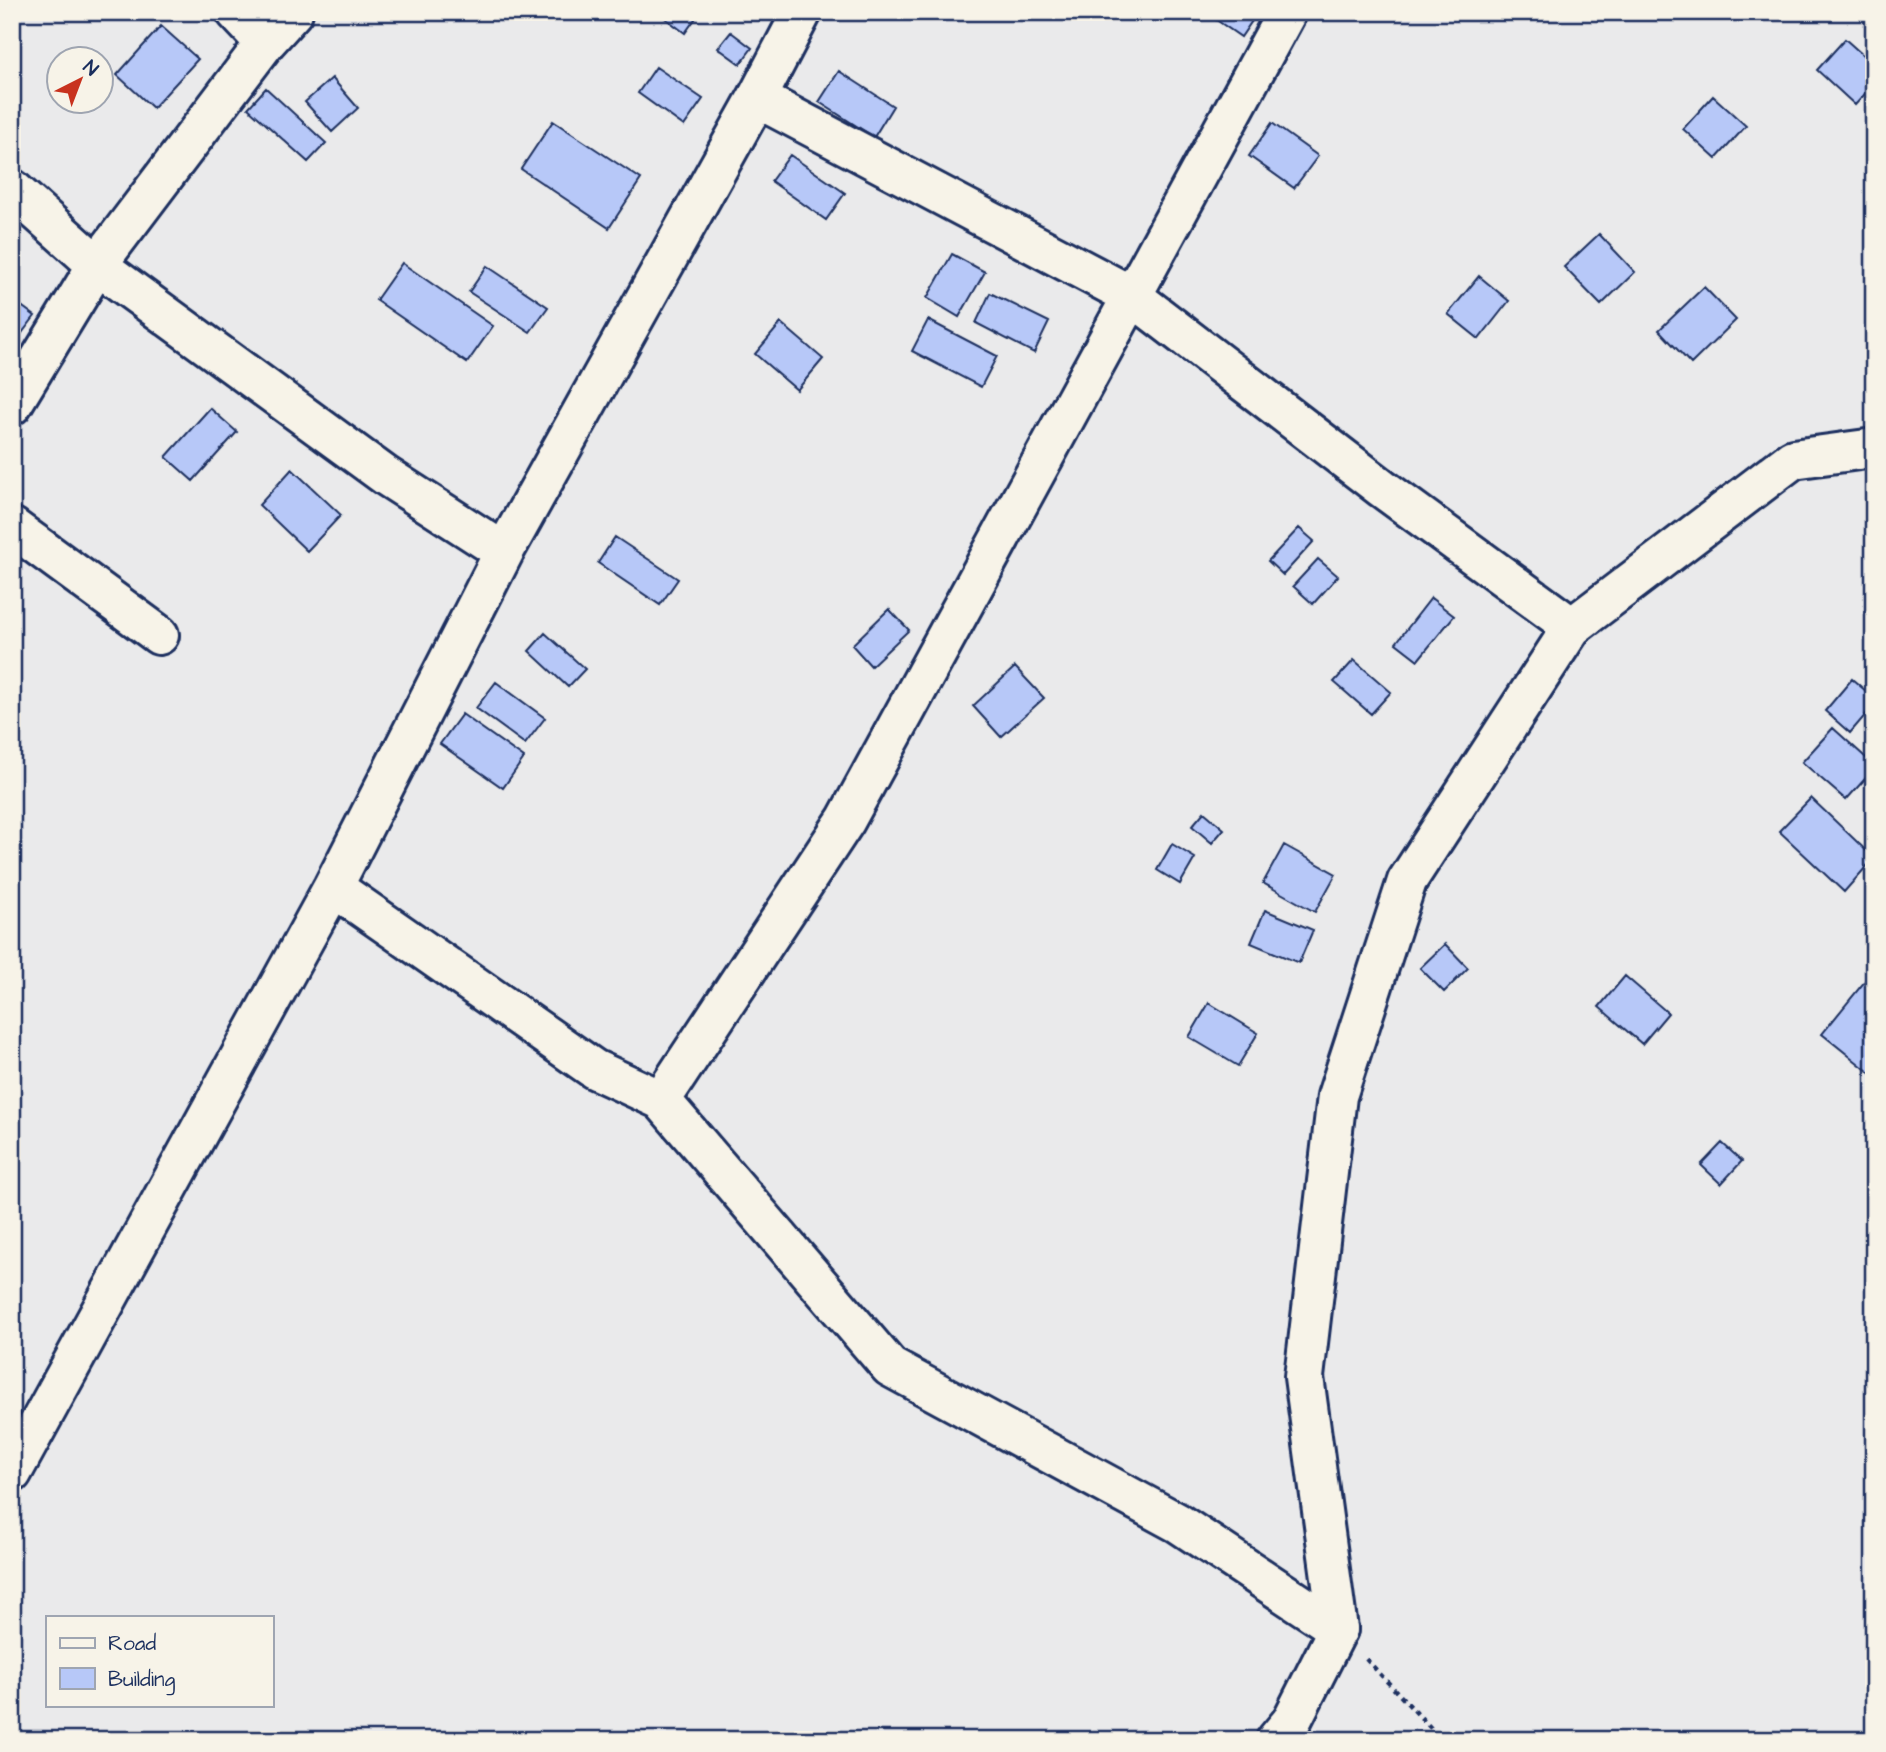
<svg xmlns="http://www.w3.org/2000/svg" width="1886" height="1752" font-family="'Architects Daughter',sans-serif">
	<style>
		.building { fill: #b7c8f8; stroke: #1b2f5e; stroke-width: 2 }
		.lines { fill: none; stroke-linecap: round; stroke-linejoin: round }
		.minor-casing { stroke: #1b2f5e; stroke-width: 44 }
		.tertiary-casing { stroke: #1b2f5e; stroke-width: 44 }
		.path { stroke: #1b2f5e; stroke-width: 4.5; stroke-dasharray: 5 5; stroke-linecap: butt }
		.minor { stroke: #f7f3e8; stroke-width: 38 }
		.tertiary { stroke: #f7f3e8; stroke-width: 38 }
	</style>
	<rect width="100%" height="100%" fill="#eaeaeb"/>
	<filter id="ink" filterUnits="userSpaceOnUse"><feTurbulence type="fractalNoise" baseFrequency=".0143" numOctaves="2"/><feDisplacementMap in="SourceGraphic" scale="14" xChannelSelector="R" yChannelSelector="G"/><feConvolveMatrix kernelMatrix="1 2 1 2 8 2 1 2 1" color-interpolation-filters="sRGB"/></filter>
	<g filter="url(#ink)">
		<path class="building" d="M657,12H700L685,33Z
			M1219,12H1258L1241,37L1215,19Z
			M161,26L198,59L153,108L117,75Z
			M731,32L752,48L740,64L718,48Z
			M1845,39L1874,65V84L1855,105L1817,70Z
			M656,67L703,99L684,126L638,93Z
			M839,71L893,106L874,137L819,102Z
			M332,78L358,108L332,132L305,102Z
			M266,88L326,143L308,162L248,108Z
			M1713,96L1746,126L1716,159L1683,129Z
			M553,121L641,179L609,228L521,169Z
			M1272,123L1318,156L1294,188L1249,156Z
			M790,155L845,193L826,220L771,181Z
			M1599,234L1635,272L1601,305L1564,267Z
			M952,254L985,272L959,317L927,298Z
			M402,263L493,326L467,363L376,300Z
			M487,266L548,307L530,332L469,292Z
			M1479,276L1509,301L1479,339L1448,314Z
			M1704,287L1736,320L1691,364L1659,330Z
			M990,293L1049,322L1034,353L976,323Z
			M12,299L35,316L12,346Z
			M928,320L997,356L981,387L912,351Z
			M781,323L823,359L797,390L755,354Z
			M210,408L237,432L193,481L166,457Z
			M292,469L341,515L307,551L259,505Z
			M1299,528L1314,541L1283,575L1268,561Z
			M615,537L678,579L660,605L598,563Z
			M1318,559L1338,576L1313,604L1293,586Z
			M1431,598L1454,616L1418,660L1396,643Z
			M889,609L909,630L871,666L852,645Z
			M545,633L585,669L568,687L529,651Z
			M1354,660L1391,692L1371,714L1334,682Z
			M1015,667L1044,698L1001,737L973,706Z
			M1852,679L1874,698V705L1850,733L1825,711Z
			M496,682L545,718L525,744L476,708Z
			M462,714L524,758L503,788L440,744Z
			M1833,728L1874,765V769L1846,800L1802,762Z
			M1811,798L1874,858L1844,892L1779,831Z
			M1204,812L1224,829L1212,843L1192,826Z
			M1172,844L1195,858L1180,884L1157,870Z
			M1284,845L1336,874L1315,912L1263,883Z
			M1265,910L1313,930L1299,963L1251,943Z
			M1445,944L1468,968L1444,992L1420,968Z
			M1874,970V1076L1822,1034Z
			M1625,976L1668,1013L1642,1044L1599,1007Z
			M1209,1003L1258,1033L1238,1066L1189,1037Z
			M1722,1143L1742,1161L1721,1184L1701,1165Z"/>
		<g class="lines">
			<g class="minor-casing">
				<path id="minor" d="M236,12L265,43
					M757,98L1132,296L1382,488L1572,627
					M12,189L97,265L386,476L504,552
					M12,405L97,265L265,43L293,12
					M12,527L159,635
					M333,887L594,1069L661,1100L890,1367L1178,1523L1338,1629
					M661,1100L846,820L1287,12
					M12,1473L333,887L504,552L757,98L802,12"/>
			</g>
			<g class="tertiary-casing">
				<path id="tertiary" d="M1276,1740L1291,1722L1338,1629L1304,1377L1337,1096L1407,881L1572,627L1793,459L1874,448"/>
			</g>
			<path class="path" d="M1366,1659L1442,1740"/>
			<use href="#minor" class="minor"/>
			<use href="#tertiary" class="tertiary"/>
		</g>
	</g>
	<rect width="1886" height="1752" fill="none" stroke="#f7f3e8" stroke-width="42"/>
	<rect x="21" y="21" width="1844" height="1710" fill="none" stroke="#1b2f5e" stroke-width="2.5" filter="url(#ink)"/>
	<rect x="46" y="1616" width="228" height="91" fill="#f7f3e8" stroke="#9fa5b1" stroke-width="2"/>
	<rect x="60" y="1638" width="35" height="10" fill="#f7f3e8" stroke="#9fa5b1" stroke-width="2"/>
	<text x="108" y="1650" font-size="21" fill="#1b2f5e">Road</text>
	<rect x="60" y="1668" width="35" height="21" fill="#b7c8f8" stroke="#9fa5b1" stroke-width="2"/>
	<text x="108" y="1686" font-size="21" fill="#1b2f5e">Building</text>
	<g transform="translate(80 80) rotate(42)"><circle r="33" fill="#f7f3e8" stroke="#9fa5b1" stroke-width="2"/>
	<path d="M0-5L12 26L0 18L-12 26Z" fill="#c8321e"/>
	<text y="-10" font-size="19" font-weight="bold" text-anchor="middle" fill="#1b2f5e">N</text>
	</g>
</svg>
